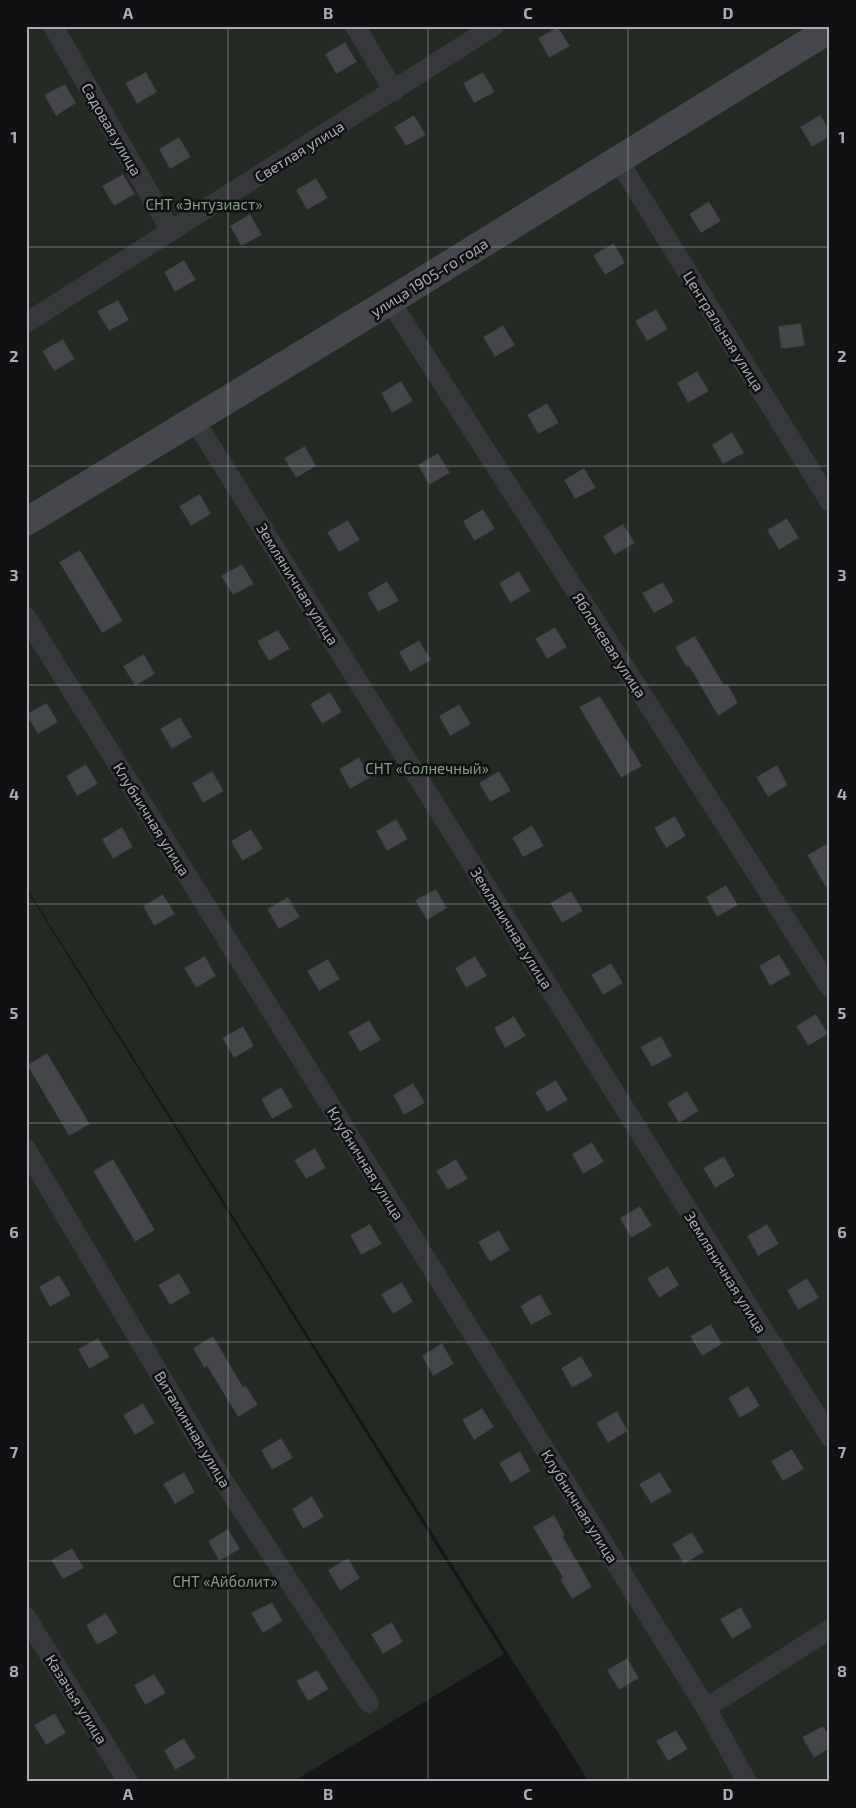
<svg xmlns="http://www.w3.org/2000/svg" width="856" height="1808" font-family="'Exo 2',sans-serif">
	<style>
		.green { fill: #232a23 }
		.building { fill: #45464a; stroke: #303034 }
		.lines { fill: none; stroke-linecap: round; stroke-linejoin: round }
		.street { stroke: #37383c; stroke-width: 20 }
		.secondary { stroke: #46474c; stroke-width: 28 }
		.grid { fill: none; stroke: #a9aeb6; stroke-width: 1; stroke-opacity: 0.55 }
		.labels { text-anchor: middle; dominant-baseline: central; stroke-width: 5; stroke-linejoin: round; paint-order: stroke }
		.street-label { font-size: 15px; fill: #a9aeb6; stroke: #111113 }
		.park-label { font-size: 15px; fill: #82a083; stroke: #111113 }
		.neatline { fill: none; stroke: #a9aeb6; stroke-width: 2 }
		.grid-label { font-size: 16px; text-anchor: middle; font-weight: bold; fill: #a9aeb6 }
	</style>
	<rect width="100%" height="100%" fill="#161618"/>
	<path class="green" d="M26,26H830V1782H589L26,887Z
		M26,889L504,1654L292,1782H26Z"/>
	<path class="building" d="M558,27L570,46L549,58L538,38Z
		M345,42L357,62L336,74L325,54Z
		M146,72L157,92L137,104L125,83Z
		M483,72L495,92L474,103L463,83Z
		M65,84L76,103L56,116L44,95Z
		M414,115L426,135L406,146L394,127Z
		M820,115L830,130V136L812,147L800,127Z
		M179,137L191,157L170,169L159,149Z
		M123,174L135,194L114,206L102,186Z
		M316,178L328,198L307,210L296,190Z
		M709,201L721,221L701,233L689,214Z
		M250,214L262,235L241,246L230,226Z
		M614,243L625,263L605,275L593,255Z
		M184,260L196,280L175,292L164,272Z
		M118,300L129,320L109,331L97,311Z
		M656,309L668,329L647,341L635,321Z
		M801,323L805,346L781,349L778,326Z
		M503,325L515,345L495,357L483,337Z
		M63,339L75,359L54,371L42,351Z
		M697,371L709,391L688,403L677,383Z
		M401,381L413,401L392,413L381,393Z
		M547,403L559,423L538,434L527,415Z
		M732,432L744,453L723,464L712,445Z
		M305,446L316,466L296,478L284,458Z
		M438,453L450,473L429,485L418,465Z
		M584,468L596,488L575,499L564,480Z
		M200,494L211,514L191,526L179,506Z
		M483,509L495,529L474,541L463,521Z
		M787,518L799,538L779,550L767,530Z
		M348,520L360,540L339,552L327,532Z
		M623,524L635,543L614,555L603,536Z
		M80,550L123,621L102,633L59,562Z
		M242,564L254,584L233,595L221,576Z
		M519,571L531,591L510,603L499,583Z
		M387,581L399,601L378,612L367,593Z
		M663,582L674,602L654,613L642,593Z
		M555,627L567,647L547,659L535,639Z
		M278,630L290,649L269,661L257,641Z
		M695,636L724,685L727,683L738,703L718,716L689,666L686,667L675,647Z
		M419,640L431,660L410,672L399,652Z
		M144,654L155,674L135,686L123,666Z
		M330,692L342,712L322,724L310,704Z
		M600,696L642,766L621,778L579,707Z
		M47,703L58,722L38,734L26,714Z
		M459,704L471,724L450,736L439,716Z
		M180,717L192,737L172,749L160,729Z
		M359,757L371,777L350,789L339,769Z
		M86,764L98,784L77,796L66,776Z
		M777,765L788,785L768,797L756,777Z
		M212,771L224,791L203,803L192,783Z
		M499,771L511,791L490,802L479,783Z
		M675,816L686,836L666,848L654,828Z
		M396,819L408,839L387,851L376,831Z
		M532,825L544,846L523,857L512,838Z
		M122,827L133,847L113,859L102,839Z
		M251,829L263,849L242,861L231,841Z
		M830,842V894L807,855Z
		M726,885L738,905L717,917L706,897Z
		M436,889L447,908L427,920L415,900Z
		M571,891L583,911L562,923L550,903Z
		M163,894L175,914L154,926L143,906Z
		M288,897L300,917L279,929L267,909Z
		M779,954L791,974L770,986L759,966Z
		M205,956L216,976L196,988L184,968Z
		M475,956L487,976L466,988L455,968Z
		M328,959L340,979L319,991L307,971Z
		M611,963L623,983L603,995L591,975Z
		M816,1014L828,1034L808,1046L796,1026Z
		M514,1016L526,1036L505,1048L494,1028Z
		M369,1020L381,1040L360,1052L348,1032Z
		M243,1026L254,1046L234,1058L222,1038Z
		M661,1036L672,1056L652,1067L640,1047Z
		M47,1053L90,1124L69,1136L27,1065Z
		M556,1080L568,1100L547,1112L535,1092Z
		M413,1083L425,1103L404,1115L393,1095Z
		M281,1087L293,1107L272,1119L261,1099Z
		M687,1091L699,1111L679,1123L667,1103Z
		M592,1142L604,1162L583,1174L572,1154Z
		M315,1148L326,1168L306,1179L294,1160Z
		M724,1156L735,1176L715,1188L703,1168Z
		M113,1159L155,1230L135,1242L93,1171Z
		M456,1159L468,1179L448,1190L436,1171Z
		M640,1206L652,1226L631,1238L620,1218Z
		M370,1224L382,1244L361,1255L350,1235Z
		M767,1224L779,1244L758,1256L747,1236Z
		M499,1230L510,1250L490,1262L478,1242Z
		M668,1266L679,1285L659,1298L647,1278Z
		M179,1273L191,1293L170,1305L158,1285Z
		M59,1275L71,1295L50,1307L39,1287Z
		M807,1278L819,1298L798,1310L787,1290Z
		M402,1282L413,1302L393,1314L381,1294Z
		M540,1294L552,1314L531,1325L520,1306Z
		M711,1324L722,1344L702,1356L690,1336Z
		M213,1336L243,1387L246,1386L258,1405L238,1417L207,1366L204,1368L193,1348Z
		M98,1338L110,1357L89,1369L78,1349Z
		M442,1343L454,1364L433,1376L422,1356Z
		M581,1356L593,1376L572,1388L561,1368Z
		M748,1386L760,1406L740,1418L728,1398Z
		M143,1403L155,1423L135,1435L123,1415Z
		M482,1408L494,1427L474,1440L462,1420Z
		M617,1411L628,1431L608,1443L596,1423Z
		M281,1438L293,1458L272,1470L261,1450Z
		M792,1449L804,1469L783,1481L771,1461Z
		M520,1451L531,1471L511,1483L499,1463Z
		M184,1472L195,1492L175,1504L163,1484Z
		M660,1472L672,1492L651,1503L639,1484Z
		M312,1496L324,1517L303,1529L292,1509Z
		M554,1515L565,1535L563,1537L592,1587L572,1599L560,1579L563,1578L533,1527Z
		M228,1529L240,1549L219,1561L208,1541Z
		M692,1532L704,1552L684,1564L672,1544Z
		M72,1548L84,1568L63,1579L51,1560Z
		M348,1558L360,1578L340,1591L328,1570Z
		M272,1602L283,1621L263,1633L251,1613Z
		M741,1607L752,1627L732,1639L720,1619Z
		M106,1613L118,1633L97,1645L86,1625Z
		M392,1622L403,1642L383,1654L371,1634Z
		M627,1658L639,1678L619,1690L607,1670Z
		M317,1670L329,1689L308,1701L296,1681Z
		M154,1674L166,1693L145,1705L134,1685Z
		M55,1713L66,1733L46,1745L34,1725Z
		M823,1726L830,1737V1748L814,1758L802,1737Z
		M676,1730L688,1749L668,1761L656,1741Z
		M184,1738L196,1758L175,1770L164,1750Z"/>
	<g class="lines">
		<path class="street" d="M53,26L171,231
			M355,26L394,91
			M618,160L830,502
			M390,301L830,988
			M26,323L494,26
			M194,419L830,1437
			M26,617L706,1708L747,1782
			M26,1149L220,1476L369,1703
			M26,1617L128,1782
			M706,1708L830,1629"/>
		<path class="secondary" d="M26,522L390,301L830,29"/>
	</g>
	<path class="grid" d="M228,26V1782M428,26V1782M628,26V1782M26,247H830M26,466H830M26,685H830M26,904H830M26,1123H830M26,1342H830M26,1561H830"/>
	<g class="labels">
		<g class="street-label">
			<text transform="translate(112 129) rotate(60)">Садовая улица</text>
			<text transform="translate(299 151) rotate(-32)">Светлая улица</text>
			<text transform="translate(429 277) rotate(-32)">улица 1905-го года</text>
			<text transform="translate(724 331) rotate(58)">Центральная улица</text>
			<text transform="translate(298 584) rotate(58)">Земляничная улица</text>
			<text transform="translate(610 645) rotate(57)">Яблоневая улица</text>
			<text transform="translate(152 819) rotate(58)">Клубничная улица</text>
			<text transform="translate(512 928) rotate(58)">Земляничная улица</text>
			<text transform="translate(366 1163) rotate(58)">Клубничная улица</text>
			<text transform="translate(726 1272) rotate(58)">Земляничная улица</text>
			<text transform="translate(193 1429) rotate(59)">Витаминная улица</text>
			<text transform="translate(580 1506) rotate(58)">Клубничная улица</text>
			<text transform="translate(77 1699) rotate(58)">Казачья улица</text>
		</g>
		<g class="park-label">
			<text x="204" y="204">СНТ «Энтузиаст»</text>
			<text x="427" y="768">СНТ «Солнечный»</text>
			<text x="225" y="1581">СНТ «Айболит»</text>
		</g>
	</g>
	<rect width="856" height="1808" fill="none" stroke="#111113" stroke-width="55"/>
	<rect x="28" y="28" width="800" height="1752" class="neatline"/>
	<g class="grid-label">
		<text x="128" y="19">A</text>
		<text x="328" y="19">B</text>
		<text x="528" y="19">C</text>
		<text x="728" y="19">D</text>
		<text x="14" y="143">1</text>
		<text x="842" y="143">1</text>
		<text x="14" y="362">2</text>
		<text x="842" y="362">2</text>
		<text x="14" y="581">3</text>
		<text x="842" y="581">3</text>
		<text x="14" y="800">4</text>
		<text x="842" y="800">4</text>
		<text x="14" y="1019">5</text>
		<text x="842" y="1019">5</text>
		<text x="14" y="1238">6</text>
		<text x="842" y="1238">6</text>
		<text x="14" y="1458">7</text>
		<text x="842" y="1458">7</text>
		<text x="14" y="1677">8</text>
		<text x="842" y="1677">8</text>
		<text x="128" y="1800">A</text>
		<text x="328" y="1800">B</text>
		<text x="528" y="1800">C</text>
		<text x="728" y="1800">D</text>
	</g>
</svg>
